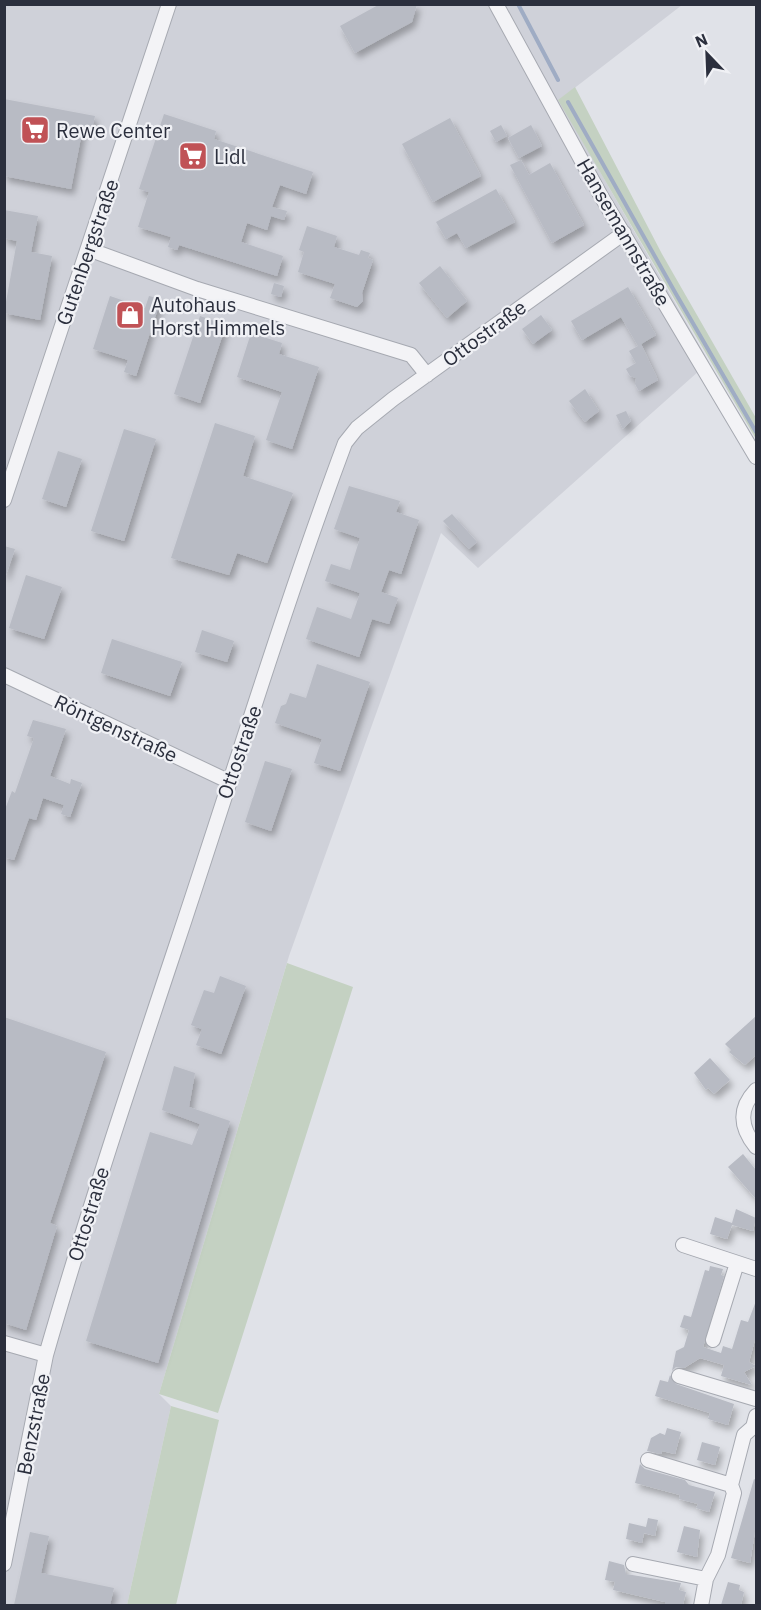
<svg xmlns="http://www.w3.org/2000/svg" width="761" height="1610" font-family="'IBM Plex Sans',sans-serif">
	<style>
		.built { fill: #cfd1d9 }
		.green { fill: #c4d1c2 }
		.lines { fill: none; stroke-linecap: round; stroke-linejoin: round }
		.stream { stroke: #9facc4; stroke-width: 4 }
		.building { fill: #b8bbc4; filter: url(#shadow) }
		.minor-casing { stroke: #a6a9b1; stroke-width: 16 }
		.minor { stroke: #f3f3f6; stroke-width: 14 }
		.labels { text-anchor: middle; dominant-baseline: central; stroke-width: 4.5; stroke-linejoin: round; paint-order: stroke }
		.poi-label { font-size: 20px; fill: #2b2f3d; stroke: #f0f1f5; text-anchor: start }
		.street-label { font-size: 20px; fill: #2b2f3d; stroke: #f0f1f5 }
	</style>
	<defs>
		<filter id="shadow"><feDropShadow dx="3.5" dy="5.5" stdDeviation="3" flood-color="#0004"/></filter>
	</defs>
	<rect width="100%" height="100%" fill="#e0e2e8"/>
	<path class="built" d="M5,5H682L559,100L709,362L478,568L441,533L289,956L159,1394L171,1406L127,1605L5,1606Z"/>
	<path class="green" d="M575,87L662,254L756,418V439L558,100Z
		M287,963L353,987L218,1413L159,1394Z
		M171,1406L219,1420L176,1605H127Z"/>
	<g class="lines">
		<path class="stream" d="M518,4L558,80
			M568,102L676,294L756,432"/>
	</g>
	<path class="building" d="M380,4H417L412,22L355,53L340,26Z
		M4,99L95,116L92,128L83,127L71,189L4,176Z
		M164,114L216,131L214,139L313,172L306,194L280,185L272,207L287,211L284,220L271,216L267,230L247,223L241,242L283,256L277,276L179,245L177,250L168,247L171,237L138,227L149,192L139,189Z
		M450,118L481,176L433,202L402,144Z
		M501,125L507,136L496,142L490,131Z
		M531,125L542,146L519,158L508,138Z
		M521,160L529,175L550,163L584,225L552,243L510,165Z
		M496,189L515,222L466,248L457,233L446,239L436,222Z
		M4,210L38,216L31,252L52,256L40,320L4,313L17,241L4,238Z
		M307,226L337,236L334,247L359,255L361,250L370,253L368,258L373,260L362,293L363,301L357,307L330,298L335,284L298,272L304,252L299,250Z
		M440,266L467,301L447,318L419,283Z
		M274,283L284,286L281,297L271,294Z
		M628,287L656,335L641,344L658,380L639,391L635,384L636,378L630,376L626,369L636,363L629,351L638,346L621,317L582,340L571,321Z
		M110,296L145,308L149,296L161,299L136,376L124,372L128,360L93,349Z
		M541,315L552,330L533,344L522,329Z
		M200,316L226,325L200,403L174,394Z
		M251,333L282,343L279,354L319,367L292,449L266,440L282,392L237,377Z
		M585,389L599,411L585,422L569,401Z
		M626,411L631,421L623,429L616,415Z
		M215,423L255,436L243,476L293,493L267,563L237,553L229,575L171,558Z
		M124,429L156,439L124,541L91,531Z
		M58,451L82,459L66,507L42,499Z
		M349,486L400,501L396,512L419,520L401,574L389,570L381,592L398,598L389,624L372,619L359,657L306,639L317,607L351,619L360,593L325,581L331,564L350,570L360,538L334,529Z
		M452,514L477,542L469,549L443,521Z
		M4,546L15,549L6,575H4Z
		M26,575L62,587L44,639L9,628Z
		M202,630L234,641L227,662L195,652Z
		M112,639L182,662L170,696L101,673Z
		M317,664L370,682L340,771L314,763L322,739L275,723L281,706L286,704L290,693L306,698Z
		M33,720L66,729L50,776L70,784L71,779L82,783L70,817L61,814L64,805L43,798L36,820L29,818L14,860L4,857V812L12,791L15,793L34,738L27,736Z
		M265,761L292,769L271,831L245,822Z
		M220,976L246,986L221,1054L196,1045L202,1029L191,1025L204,990L214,993Z
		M756,1016V1055L745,1065L729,1052L731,1050L725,1044Z
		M4,1017L106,1052L50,1223L57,1226L26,1330L4,1323Z
		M710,1058L730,1080L714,1094L708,1088L706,1090L694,1073Z
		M174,1066L195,1073L189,1107L230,1121L158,1363L86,1341L150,1132L192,1145L200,1124L162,1110Z
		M743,1154L756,1170V1199L728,1167Z
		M736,1209L756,1218L753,1231L732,1225L727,1239L710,1234L715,1217L732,1223Z
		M710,1266L723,1269L721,1275L724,1276L703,1347L721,1353L723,1346L732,1349L741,1320L748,1322L756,1301V1336L749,1362L756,1366L744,1372L752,1385L721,1376L724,1365L700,1358L684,1368L676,1367L672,1371L676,1351L684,1347L689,1330L680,1327L684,1315L691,1317L705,1270L709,1271Z
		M670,1375L676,1384L734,1404L728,1425L708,1419L710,1413L655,1396L660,1380L668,1382Z
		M667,1428L681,1432L675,1454L662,1451L661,1454L647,1451L651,1438L660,1433L665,1435Z
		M702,1442L720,1447L715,1465L697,1460Z
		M640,1464L645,1469L685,1480L689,1485L715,1492L709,1512L696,1508L698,1504L679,1499L680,1495L635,1483Z
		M754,1479L756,1480V1525L750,1563L731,1558Z
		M648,1518L658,1520L655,1536L644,1533L642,1543L626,1539L629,1523L646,1527Z
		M684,1526L700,1530L697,1557L677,1552Z
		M30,1532L49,1536L41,1573L114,1588L110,1605H14Z
		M609,1561L624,1565L626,1574L681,1583L679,1590L686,1592L683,1605H665V1602L613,1590L615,1582L605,1580Z
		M728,1582L740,1585L739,1590L744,1592L741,1605H721Z"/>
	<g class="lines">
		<g class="minor-casing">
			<path id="minor" d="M496,4L601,196L756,457
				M88,249L197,289L411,355L427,375
				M4,500L169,4
				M4,675L228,781
				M756,1090C738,1109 740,1127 756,1147
				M683,1245L756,1269
				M713,1340L737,1263
				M4,1343L46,1355C88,1209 136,1066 184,922C237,762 286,601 345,443L357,428L393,399L624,233
				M679,1376L756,1399
				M648,1460L731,1485
				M4,1564L46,1355
				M633,1564L706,1579
				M701,1606L706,1579L718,1555L734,1493L731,1485L744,1435L753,1427L756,1416"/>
		</g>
		<use href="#minor" class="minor"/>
	</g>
	<defs>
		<g id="supermarket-square" transform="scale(1.5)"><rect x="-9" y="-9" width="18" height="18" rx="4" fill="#c05256" stroke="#f0f1f5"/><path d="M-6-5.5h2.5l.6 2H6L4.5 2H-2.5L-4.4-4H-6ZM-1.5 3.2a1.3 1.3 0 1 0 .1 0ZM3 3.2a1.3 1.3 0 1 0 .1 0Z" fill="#fff"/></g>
		<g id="shop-square" transform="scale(1.5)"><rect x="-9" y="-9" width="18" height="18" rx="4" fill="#c05256" stroke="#f0f1f5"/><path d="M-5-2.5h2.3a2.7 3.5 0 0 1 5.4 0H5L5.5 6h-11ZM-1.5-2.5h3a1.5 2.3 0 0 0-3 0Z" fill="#fff"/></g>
	</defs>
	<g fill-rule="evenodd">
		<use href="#supermarket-square" x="35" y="130"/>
		<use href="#supermarket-square" x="193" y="156"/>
		<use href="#shop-square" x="130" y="315"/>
	</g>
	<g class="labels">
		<g class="poi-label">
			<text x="56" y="130">Rewe Center</text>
			<text x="214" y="156">Lidl</text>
			<text x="151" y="304">Autohaus<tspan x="151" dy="23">Horst Himmels</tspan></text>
		</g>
		<g class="street-label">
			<text transform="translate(624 232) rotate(60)">Hansemannstraße</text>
			<text transform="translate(87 252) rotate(-71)">Gutenbergstraße</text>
			<text transform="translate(484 333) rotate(-36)">Ottostraße</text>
			<text transform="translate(116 728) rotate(25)">Röntgenstraße</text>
			<text transform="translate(239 752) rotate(-71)">Ottostraße</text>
			<text transform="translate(88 1214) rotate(-73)">Ottostraße</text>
			<text transform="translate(33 1424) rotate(-79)">Benzstraße</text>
		</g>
	</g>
	<rect width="761" height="1610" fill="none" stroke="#2b2f3d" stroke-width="12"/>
	<g transform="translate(707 54) rotate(337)" stroke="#f0f1f5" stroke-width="4.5" paint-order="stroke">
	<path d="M0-4.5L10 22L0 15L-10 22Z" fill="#2b2f3d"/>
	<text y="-9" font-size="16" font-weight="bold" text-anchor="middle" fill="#2b2f3d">N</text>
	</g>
</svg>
